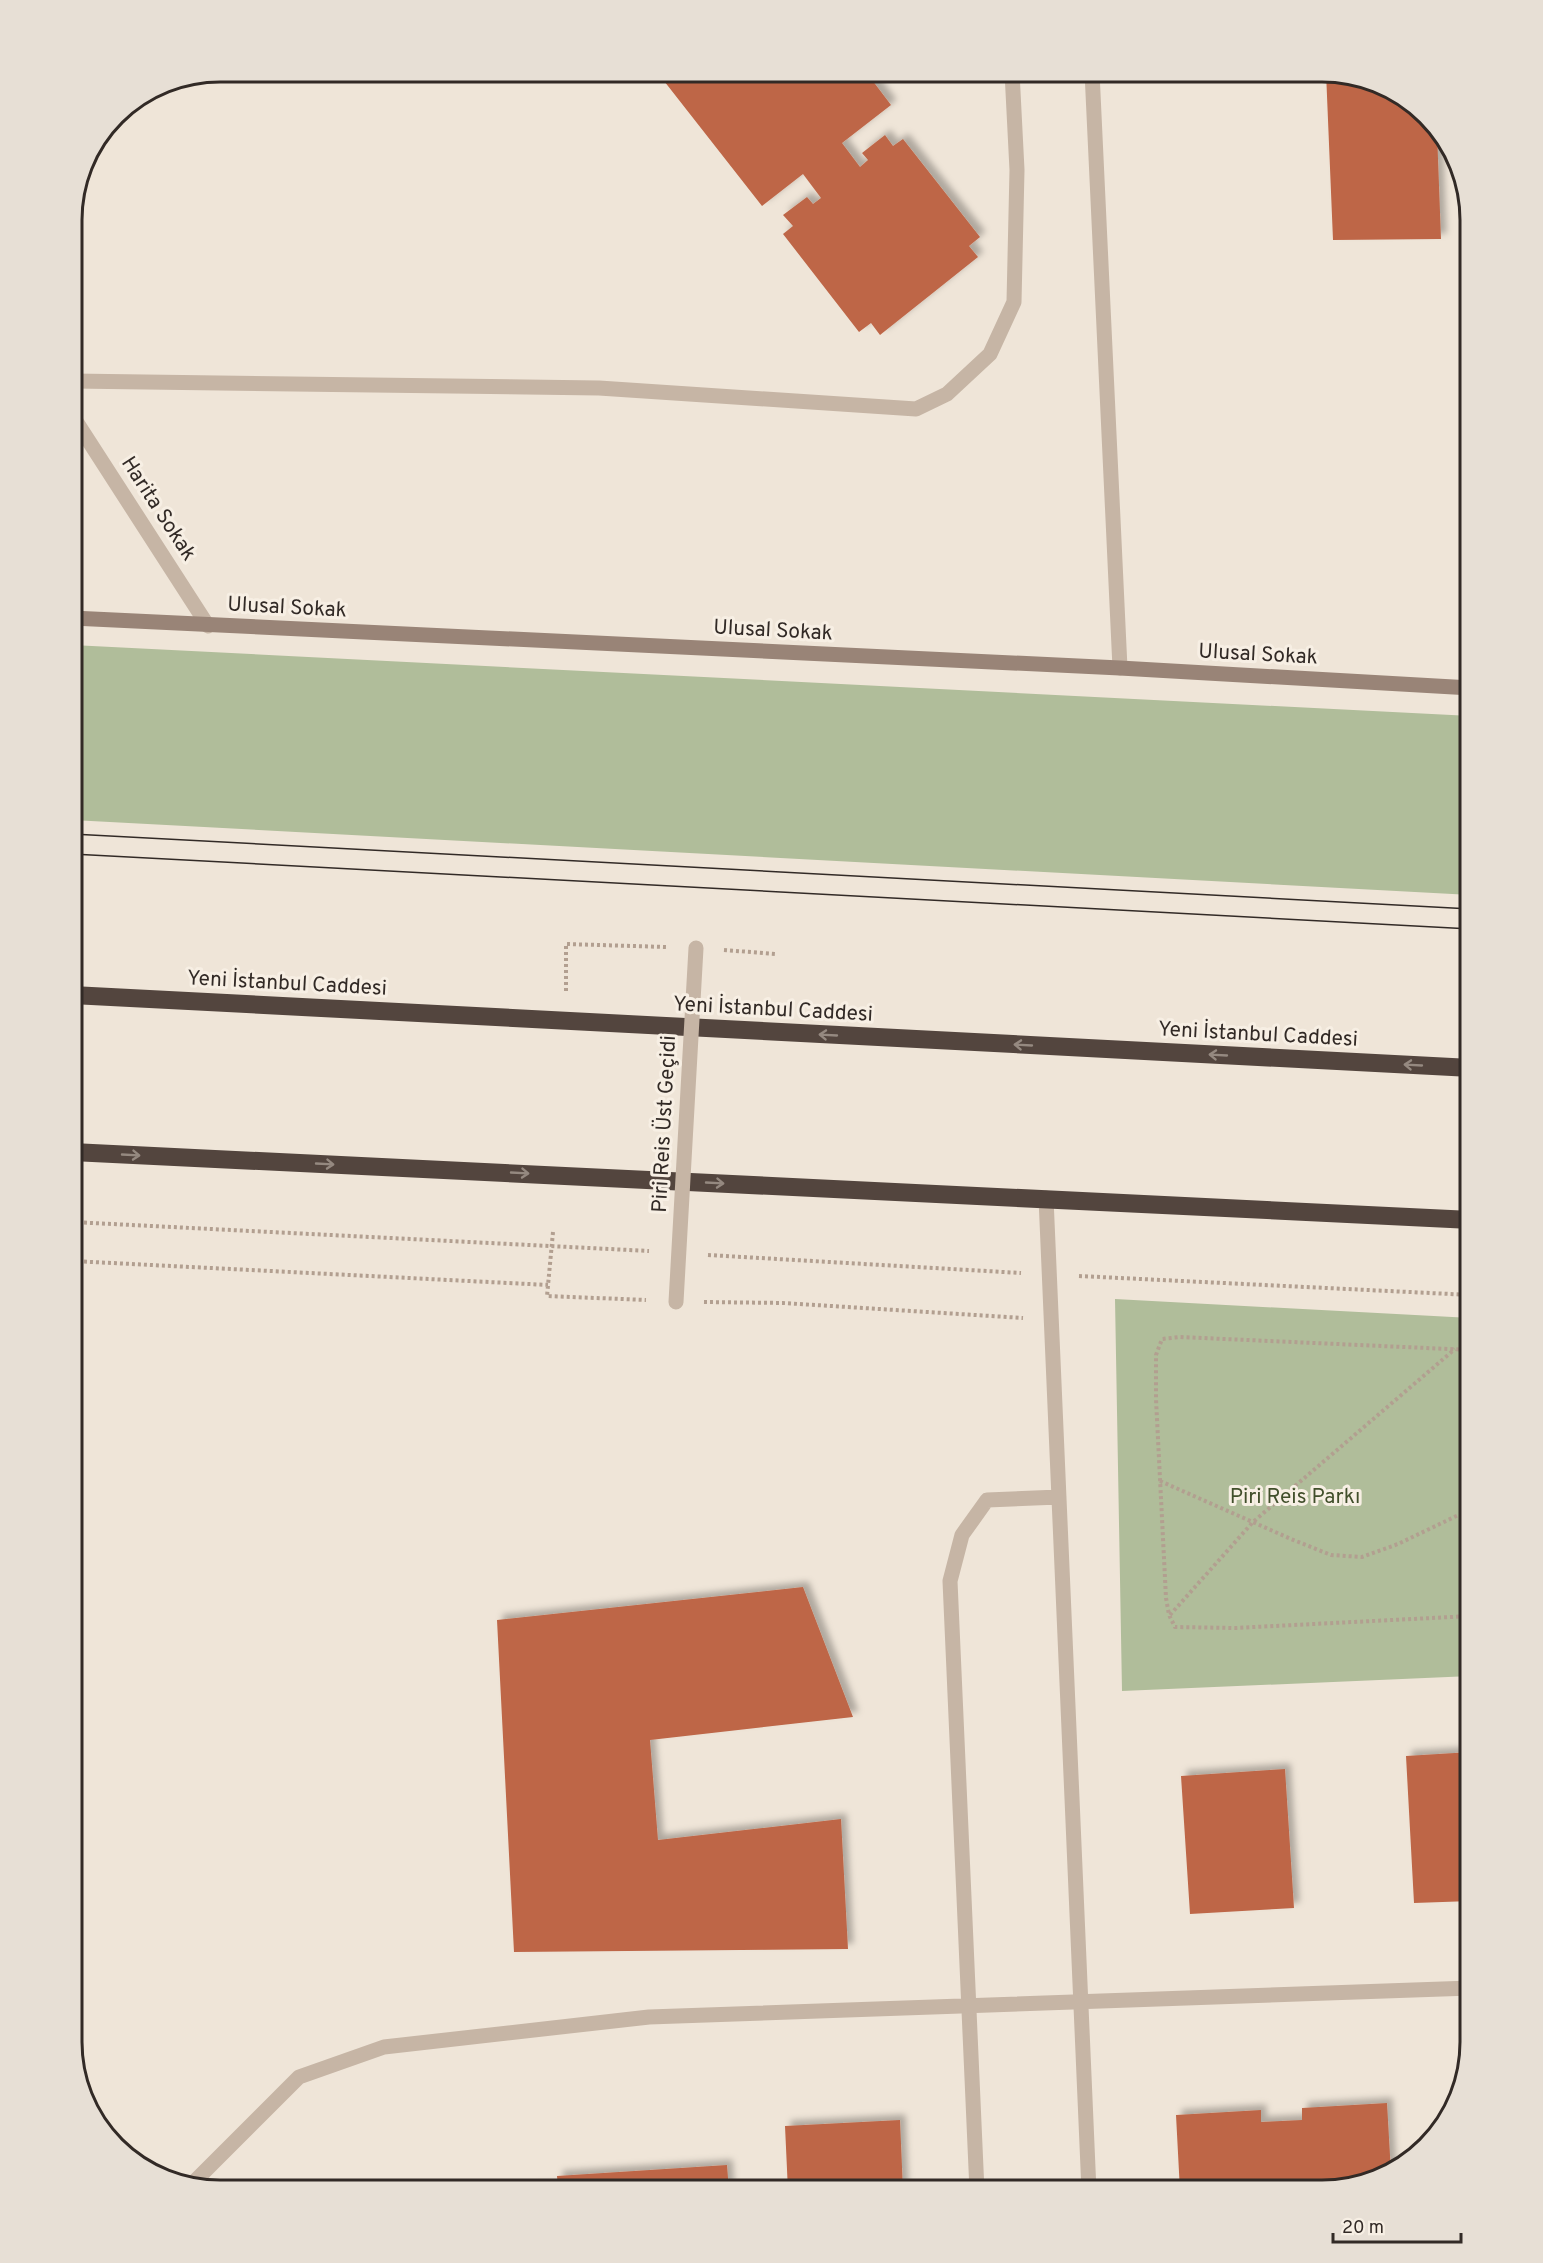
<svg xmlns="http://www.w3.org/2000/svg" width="1543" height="2263" font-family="Overpass,sans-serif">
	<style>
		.park { fill: #b0bd9a }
		.building { fill: #be6647; filter: url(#shadow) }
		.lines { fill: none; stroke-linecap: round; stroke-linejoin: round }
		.path { stroke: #b29f90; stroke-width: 4; stroke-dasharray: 3 3; stroke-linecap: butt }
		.lane { stroke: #c6b5a5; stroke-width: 15 }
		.street { stroke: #c6b5a5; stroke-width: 15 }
		.secondary { stroke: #998477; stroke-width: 15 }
		.highway { stroke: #53453e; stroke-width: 18 }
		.tram { stroke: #322a26; stroke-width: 1.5 }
		.street-bridge { stroke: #c6b5a5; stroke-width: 15 }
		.oneway { stroke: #958980 }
		.labels { text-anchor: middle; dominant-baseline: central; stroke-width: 6; stroke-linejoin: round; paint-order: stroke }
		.street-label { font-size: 21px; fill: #322a26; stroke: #f7efe4 }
		.park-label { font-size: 21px; fill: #414f2b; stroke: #f7efe4 }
		.rim { fill: none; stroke: #322a26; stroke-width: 3 }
	</style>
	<defs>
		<filter id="shadow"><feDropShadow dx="5.5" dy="-5.5" stdDeviation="3" flood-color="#0004"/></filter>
	</defs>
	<rect width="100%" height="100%" fill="#efe5d8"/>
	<path class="park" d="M72,645L1471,716V895L72,820Z
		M1115,1299L1471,1318V1676L1122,1691Z"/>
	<path class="building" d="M657,72H866L891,105L842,143L860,167L868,160L862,153L885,135L893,146L903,139L980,237L969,246L978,257L880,335L871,323L859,332L783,234L793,226L783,215L807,197L813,204L821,198L803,174L762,206Z
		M1326,72H1332L1397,92L1437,132L1441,239L1333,240Z
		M803,1587L853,1717L650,1740L658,1840L841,1819L848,1949L514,1952L497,1620Z
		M1471,1752V1901L1414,1903L1406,1756Z
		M1285,1769L1294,1908L1190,1914L1181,1776Z
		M1387,2103L1391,2173L1323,2191H1180L1176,2115L1261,2110V2122L1302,2120V2108Z
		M900,2120L903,2191H788L785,2126Z
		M727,2165L729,2191H533V2189L558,2188L557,2176Z"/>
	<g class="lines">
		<path class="path" d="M724,950L776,954
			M566,991V944L666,947
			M72,1222L649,1251
			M553,1232L547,1296L646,1300
			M708,1255L1021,1273
			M72,1261L548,1285
			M1079,1276L1471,1295
			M704,1302L783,1303L1023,1318
			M1160,1481L1291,1539L1331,1555L1362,1557L1398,1544L1471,1509
			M1170,1615L1253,1522L1455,1349
			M1471,1616L1235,1628L1175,1627L1169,1615L1166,1598L1156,1399V1355L1162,1339L1180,1337L1471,1350"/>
		<path class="lane" d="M72,381L599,388L916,409L947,394L990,354L1014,302L1017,170L1012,72"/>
		<path class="street" d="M1092,72L1120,668
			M72,415L208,626
			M1046,1198L1089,2191
			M191,2185L299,2077L384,2047L649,2017L1471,1988
			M977,2191L950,1581L962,1535L987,1500L1059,1497"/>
		<path class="secondary" d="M72,618L1120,668L1471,688"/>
		<path class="highway" d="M72,995L1471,1068
			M72,1152L1471,1220"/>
		<path class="tram" d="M72,834L1471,909
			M72,854L1471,929"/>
		<path class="street-bridge" d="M676,1302L696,948"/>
	</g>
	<defs><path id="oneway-shaft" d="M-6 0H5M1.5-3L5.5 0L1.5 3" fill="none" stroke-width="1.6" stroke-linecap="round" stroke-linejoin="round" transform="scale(1.5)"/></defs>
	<g class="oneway">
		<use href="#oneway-shaft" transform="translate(828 1035) rotate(-177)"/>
		<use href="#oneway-shaft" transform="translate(1023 1045) rotate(-177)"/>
		<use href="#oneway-shaft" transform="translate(1218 1055) rotate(-177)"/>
		<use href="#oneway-shaft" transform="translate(1413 1065) rotate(-177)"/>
		<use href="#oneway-shaft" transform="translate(131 1155) rotate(3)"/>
		<use href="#oneway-shaft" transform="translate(325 1164) rotate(3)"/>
		<use href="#oneway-shaft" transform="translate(520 1173) rotate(3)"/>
		<use href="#oneway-shaft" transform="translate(715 1183) rotate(3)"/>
	</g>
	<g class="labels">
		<g class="street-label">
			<text transform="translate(158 509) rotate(57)">Harita Sokak</text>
			<text transform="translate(287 608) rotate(3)">Ulusal Sokak</text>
			<text transform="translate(773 631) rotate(3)">Ulusal Sokak</text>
			<text transform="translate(1258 655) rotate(3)">Ulusal Sokak</text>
			<text transform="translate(287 984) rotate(3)">Yeni İstanbul Caddesi</text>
			<text transform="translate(773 1010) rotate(3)">Yeni İstanbul Caddesi</text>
			<text transform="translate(1258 1035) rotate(3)">Yeni İstanbul Caddesi</text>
			<text transform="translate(665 1124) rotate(-87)">Piri Reis Üst Geçidi</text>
		</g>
		<g class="park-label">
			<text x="1295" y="1497">Piri Reis Parkı</text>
		</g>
	</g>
	<path d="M0 0H1543V2263H0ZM220 82H1322A138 138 0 0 1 1460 220V2042A138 138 0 0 1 1322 2180H220A138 138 0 0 1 82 2042V220A138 138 0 0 1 220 82Z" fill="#e7dfd5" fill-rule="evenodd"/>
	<path class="rim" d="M220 82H1322A138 138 0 0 1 1460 220V2042A138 138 0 0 1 1322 2180H220A138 138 0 0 1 82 2042V220A138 138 0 0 1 220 82Z"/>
	<path d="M1333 2233v9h128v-9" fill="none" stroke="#322a26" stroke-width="3"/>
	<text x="1342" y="2233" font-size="18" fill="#322a26" stroke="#f7efe4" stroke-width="4.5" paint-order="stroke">20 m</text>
</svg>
